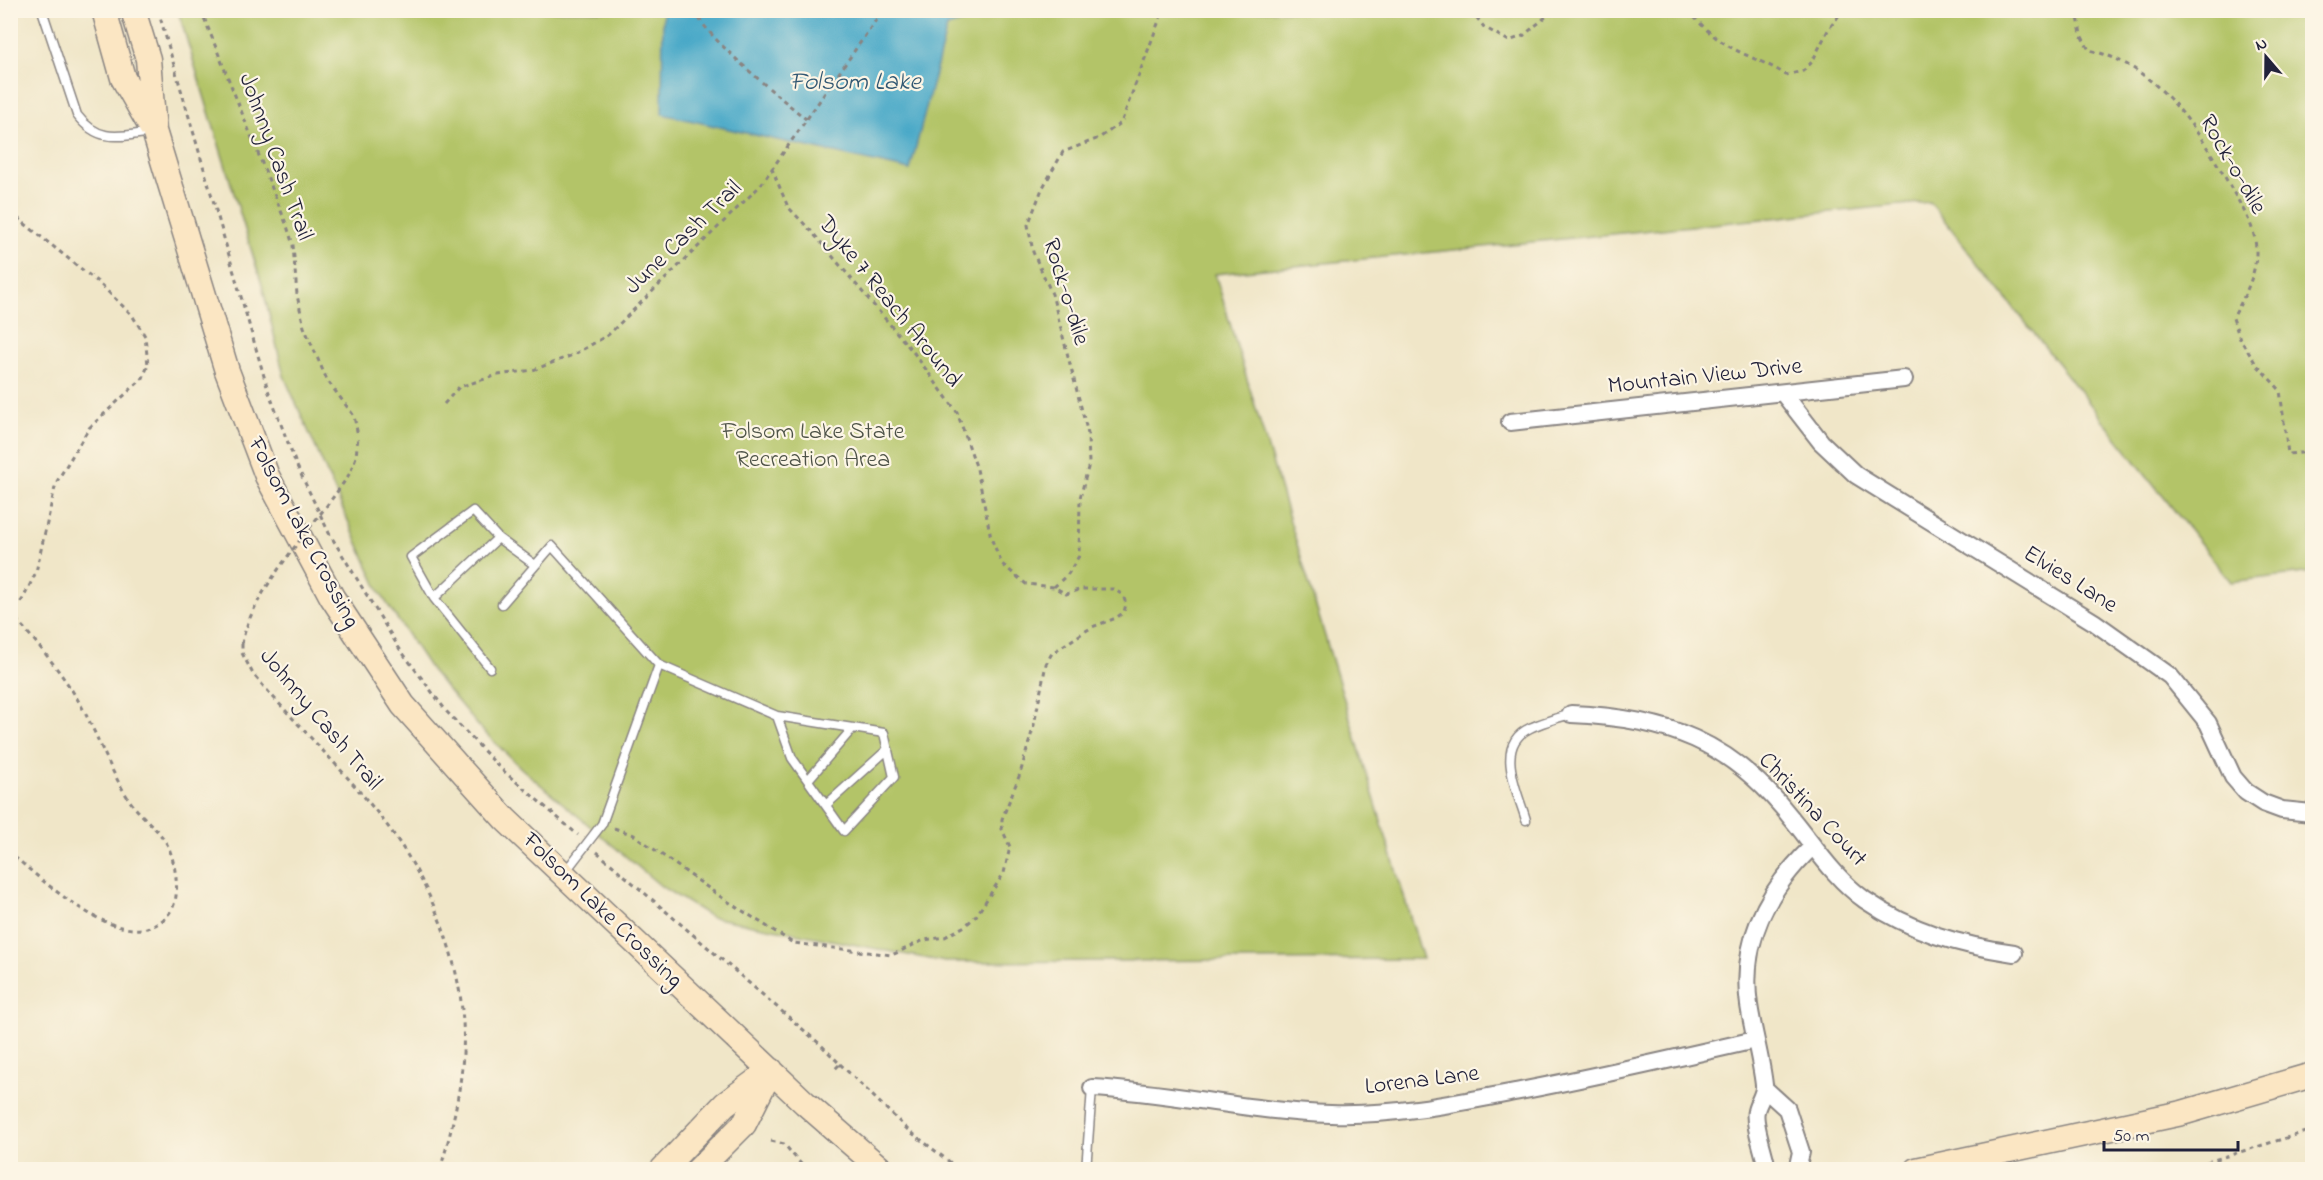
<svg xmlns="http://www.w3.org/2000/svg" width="2323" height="1180" font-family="'Indie Flower',sans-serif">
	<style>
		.green { fill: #b3c467; stroke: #6a7351; stroke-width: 1.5 }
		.water { fill: #49a9c8; stroke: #366682; stroke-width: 1.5 }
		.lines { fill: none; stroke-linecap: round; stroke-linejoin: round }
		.lane-casing { stroke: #898482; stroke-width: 11 }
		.street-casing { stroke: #898482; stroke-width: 20 }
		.secondary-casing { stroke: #898482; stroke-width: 27 }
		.path { stroke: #898482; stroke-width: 3; stroke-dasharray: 4.5 4.5; stroke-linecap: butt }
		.lane { stroke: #fff; stroke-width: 8 }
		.street { stroke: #fff; stroke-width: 16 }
		.secondary { stroke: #fbe6c3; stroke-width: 24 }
		.path-bridge { stroke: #898482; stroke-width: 3; stroke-dasharray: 4.5 4.5; stroke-linecap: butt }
		.labels { text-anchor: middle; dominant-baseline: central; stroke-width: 4.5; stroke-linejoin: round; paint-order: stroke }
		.street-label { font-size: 24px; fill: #22223b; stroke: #fcf5e5 }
		.park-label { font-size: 24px; fill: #4e5348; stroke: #fcf5e5 }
		.water-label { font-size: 26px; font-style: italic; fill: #325873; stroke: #fcf5e5 }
	</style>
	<rect width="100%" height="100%" fill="#fcf5e5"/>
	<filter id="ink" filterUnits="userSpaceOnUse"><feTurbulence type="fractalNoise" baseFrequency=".0167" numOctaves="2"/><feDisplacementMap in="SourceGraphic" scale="12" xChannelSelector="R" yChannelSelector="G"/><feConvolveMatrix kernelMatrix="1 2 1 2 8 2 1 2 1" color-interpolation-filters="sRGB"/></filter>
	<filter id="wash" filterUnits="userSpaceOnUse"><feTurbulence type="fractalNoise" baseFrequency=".008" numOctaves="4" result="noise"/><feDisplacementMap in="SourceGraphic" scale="24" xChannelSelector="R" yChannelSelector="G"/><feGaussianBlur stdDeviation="1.35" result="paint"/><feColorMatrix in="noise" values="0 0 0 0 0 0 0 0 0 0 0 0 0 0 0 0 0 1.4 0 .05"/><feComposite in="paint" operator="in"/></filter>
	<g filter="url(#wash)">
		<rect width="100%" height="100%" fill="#f0e6c8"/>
		<path class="green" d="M178,11H2312V572L2231,582L1930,202L1215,274L1423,959L945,962L711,917L662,887L522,769L481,729L431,670L380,593L284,376L262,285Z"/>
		<path class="water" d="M663,11V10L1000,11L947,27L910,170L662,114Z"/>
	</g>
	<g filter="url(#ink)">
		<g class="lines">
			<g class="lane-casing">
				<path id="lane" d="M42,10L77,115C99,144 120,136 152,132
					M434,598L411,557L473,511L498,538
					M502,604L552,546L659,665L602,824L565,872
					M659,665L777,716L884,733L894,777L844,831L792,758L777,716
					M490,668L434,598L498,538L535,565
					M808,780L853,728
					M826,805L888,749
					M1526,820C1518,792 1493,745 1530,728C1543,722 1557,718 1571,714
					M1086,1170L1092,1088"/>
			</g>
			<g class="street-casing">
				<path id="street" d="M1783,393L1821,442L1856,475L2094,622L2170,676L2208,723L2233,777L2246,792L2263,803L2282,810L2312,813
					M1510,422L1904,379
					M1571,714C1667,718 1731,741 1792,819C1815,847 1835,879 1865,900C1912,932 1959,945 2014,953
					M1092,1088C1172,1092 1250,1112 1331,1114C1395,1116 1457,1103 1520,1091C1599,1076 1677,1058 1755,1040
					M1765,1089L1787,1109L1801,1152L1797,1170
					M1770,1170L1766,1164C1764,1152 1753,1122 1756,1111C1758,1102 1765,1094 1764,1085C1761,1058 1753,1032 1749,1005C1740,941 1767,890 1812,847"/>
			</g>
			<g class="secondary-casing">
				<path id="secondary" d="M104,10L123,78L151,127
					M133,10L148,59L154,131L227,371L267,476L332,597L403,705L505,819L805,1103L882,1170
					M662,1170L725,1104L771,1070
					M698,1170L744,1124L769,1074
					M1916,1170L2182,1113L2312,1075"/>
			</g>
			<path class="path" d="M158,10L268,390L296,464L329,533L399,648L447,712L500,768L578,835
				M201,10L287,226L293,245L297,295L304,327L327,380L354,416L358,436
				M695,10C703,36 782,99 806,119
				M1471,10L1484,27L1509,41L1523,36L1554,10
				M1688,10C1700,24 1712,36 1727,45C1746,57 1767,62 1786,75L1803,71L1812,62L1828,30L1843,10
				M2077,10L2081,35L2089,50C2157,65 2198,129 2230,186C2239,203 2252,221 2255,240C2260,269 2246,293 2233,318L2240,339L2256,364L2280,390L2288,454L2312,452
				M10,212L99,283L132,315L145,336L148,365L143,378L89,428L56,483L36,572L23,599L11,614C33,638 55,664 73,692C95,726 107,767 130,801C140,816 160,830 168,846C175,862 182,897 170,912C131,965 44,881 10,853
				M444,404L459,387L498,375L533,370L573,355L608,335L760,186L883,10
				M1054,587L1068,574L1079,556L1080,498L1089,464L1088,434L1052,294L1033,252L1028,225L1042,189L1063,152L1099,138L1121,123L1163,10
				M242,644V653L253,674C298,727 351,776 392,832C430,885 459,955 463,1022C466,1071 454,1123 440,1170
				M614,828L634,835L721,897L793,943L892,955L924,940L945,937L965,926L976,916L1004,873L1010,847L1002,829V819L1020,774L1034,725L1046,664L1052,653L1092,627L1116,618L1124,612L1126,604L1123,595L1113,589H1082L1066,594L1054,587L1026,584L1002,564L991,538L977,469L957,412L914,353L812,232L788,207L772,169
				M597,852L821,1045L840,1064L833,1071
				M840,1064L907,1129L960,1170
				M771,1141L784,1144L806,1170
				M2181,1170L2312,1130"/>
			<use href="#lane" class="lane"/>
			<use href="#street" class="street"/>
			<use href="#secondary" class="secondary"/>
			<path class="path-bridge" d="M242,644C251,589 319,522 350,473L356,457L358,436"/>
		</g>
	</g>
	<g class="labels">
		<g class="street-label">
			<text transform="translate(275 157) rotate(70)">Johnny Cash Trail</text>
			<text transform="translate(2232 165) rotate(60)">Rock-o-dile</text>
			<text transform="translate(684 238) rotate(-44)">June Cash Trail</text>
			<text transform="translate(1065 292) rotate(73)">Rock-o-dile</text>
			<text transform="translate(889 302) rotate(51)">Dyke 7 Reach Around</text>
			<text transform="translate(1705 377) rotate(-6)">Mountain View Drive</text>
			<text transform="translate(303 533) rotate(62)">Folsom Lake Crossing</text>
			<text transform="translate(2070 580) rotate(32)">Elvies Lane</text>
			<text transform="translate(320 720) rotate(50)">Johnny Cash Trail</text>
			<text transform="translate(1812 810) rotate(47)">Christina Court</text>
			<text transform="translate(602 911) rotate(44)">Folsom Lake Crossing</text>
			<text transform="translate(1422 1081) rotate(-7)">Lorena Lane</text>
		</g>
		<g class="park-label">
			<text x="813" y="432">Folsom Lake State<tspan x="813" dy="28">Recreation Area</tspan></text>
		</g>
		<g class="water-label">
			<text x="855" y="83">Folsom Lake</text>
		</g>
	</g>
	<rect width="2323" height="1180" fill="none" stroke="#fcf5e5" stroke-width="36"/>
	<g transform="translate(2266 57) rotate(340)" stroke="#fcf5e5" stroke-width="4.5" paint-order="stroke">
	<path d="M0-4.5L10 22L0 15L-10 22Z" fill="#22223b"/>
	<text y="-9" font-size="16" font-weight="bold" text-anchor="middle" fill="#22223b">N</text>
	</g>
	<path d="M2104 1141v9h134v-9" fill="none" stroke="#22223b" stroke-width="3"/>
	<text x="2113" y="1141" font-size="18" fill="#22223b" stroke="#fcf5e5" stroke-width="4.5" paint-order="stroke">50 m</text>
</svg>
